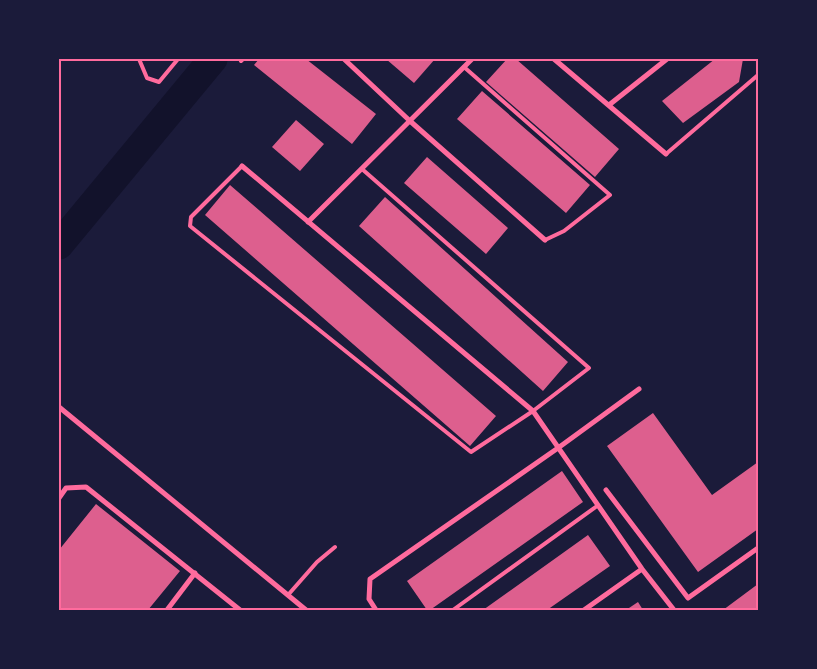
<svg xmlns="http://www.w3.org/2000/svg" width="817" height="669" font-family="'Golos Text',sans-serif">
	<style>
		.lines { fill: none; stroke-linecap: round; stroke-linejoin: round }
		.river { stroke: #12122b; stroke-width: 29 }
		.building { fill: #dd5f8e }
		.service { stroke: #ff6b9d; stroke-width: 4 }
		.minor { stroke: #ff6b9d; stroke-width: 5 }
		.neatline { fill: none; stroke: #ff6b9d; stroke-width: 2 }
	</style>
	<rect width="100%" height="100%" fill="#1b1b3a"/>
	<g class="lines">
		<path class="river" d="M59,245L213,59"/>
	</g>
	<path class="building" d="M259,59H306L376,114L352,144L254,65Z
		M386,59H435L414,83Z
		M507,59H516L619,149L595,177L486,82Z
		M715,59H743L739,82L683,123L662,101Z
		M482,91L590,185L566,213L457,119Z
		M296,120L324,144L300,171L272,147Z
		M427,157L508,228L486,254L404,183Z
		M230,185L496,416L470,446L205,215Z
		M385,197L568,362L543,391L359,226Z
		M653,413L712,495L758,462V529L698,572L607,446Z
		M562,471L583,502L430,610H427L407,581Z
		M96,504L180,571L148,610H59V550Z
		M588,535L610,566L547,610H483Z
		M758,584V610H723Z
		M638,602L643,610H626Z"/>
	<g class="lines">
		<path class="service" d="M139,59L147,78L159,82L178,59
			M241,61L243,59
			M464,67L610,195L564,231L545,240
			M666,154L758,75
			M242,166L191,217L190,226L471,452L533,411L589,368L362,169
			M288,595L317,562L335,547
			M453,610L597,506"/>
		<path class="minor" d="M344,59L410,121L545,240
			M554,59L666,154
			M609,105L667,59
			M242,166L533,411L642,569L674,610
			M308,222L472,59
			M59,407L306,610
			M606,490L688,598L758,548
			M59,498L66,488L86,487L240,610
			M167,610L195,573
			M376,610L369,599L370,579L558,448L639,389
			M584,610L642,569"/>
	</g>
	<rect width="817" height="669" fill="none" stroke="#1b1b3a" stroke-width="120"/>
	<rect x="60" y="60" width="697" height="549" class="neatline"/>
</svg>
